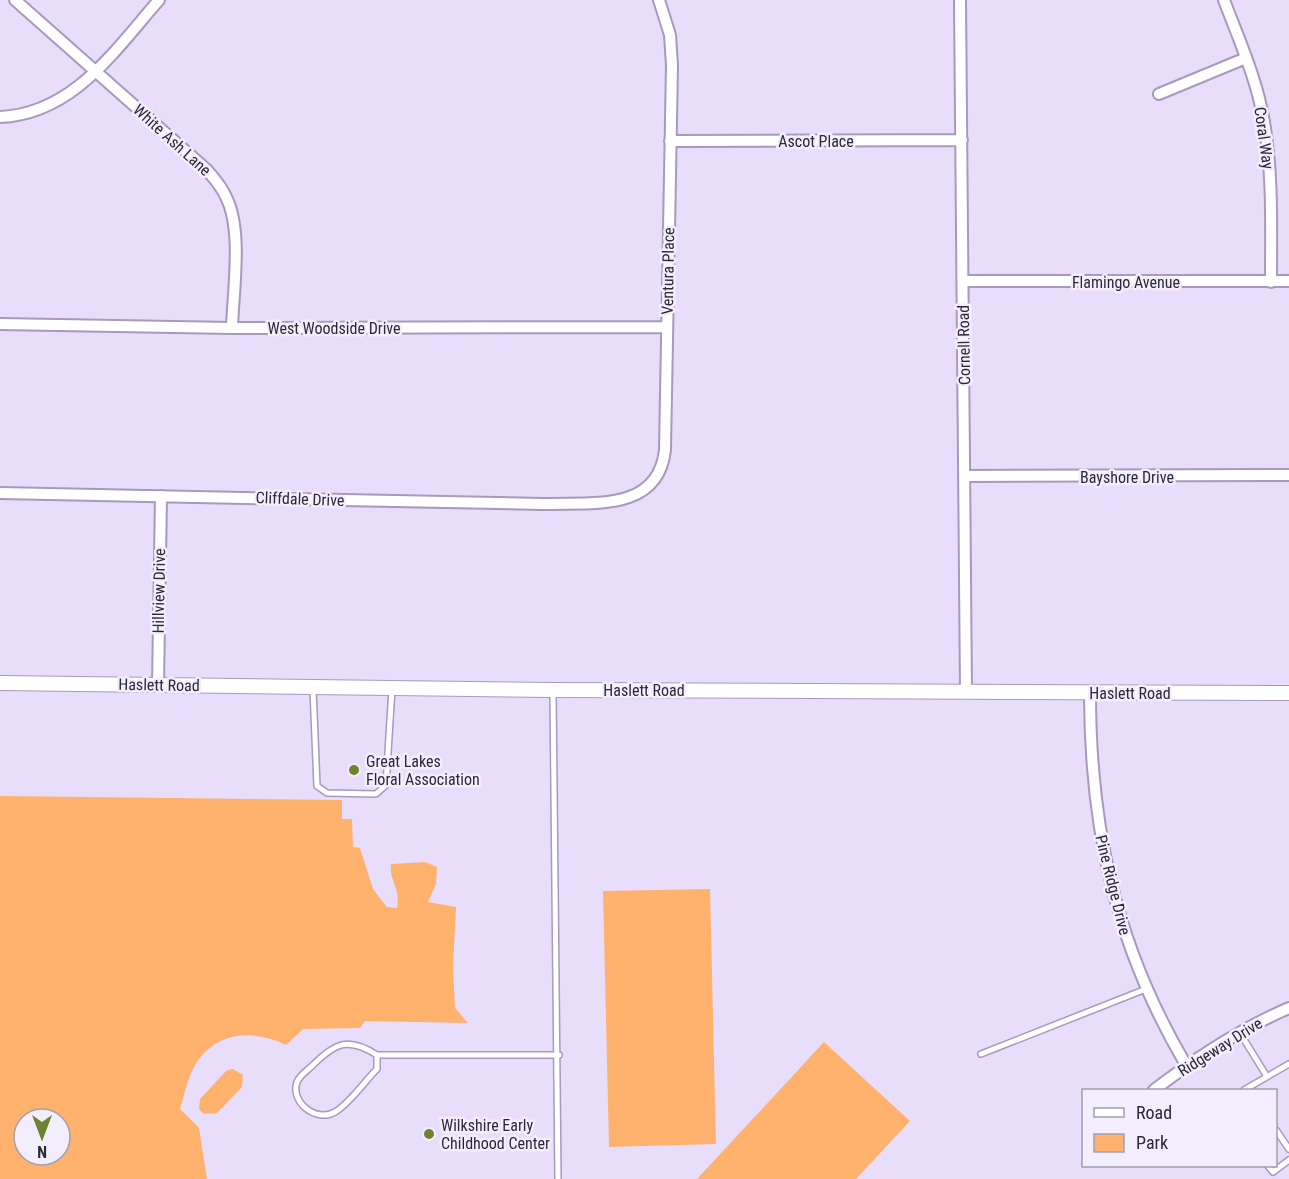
<svg xmlns="http://www.w3.org/2000/svg" width="1289" height="1179" font-family="'Roboto Condensed',sans-serif">
	<style>
		.green { fill: #ffb26e; fill-rule: evenodd }
		.lines { fill: none; stroke-linecap: round; stroke-linejoin: round }
		.service-casing { stroke: #a79abd; stroke-width: 8 }
		.minor-casing { stroke: #a79abd; stroke-width: 14 }
		.tertiary-casing { stroke: #a79abd; stroke-width: 16 }
		.service { stroke: #fff; stroke-width: 5 }
		.minor { stroke: #fff; stroke-width: 10 }
		.tertiary { stroke: #fff; stroke-width: 14 }
		.poi-dot { fill: #6f8232; stroke: #f3eefd; stroke-width: 2 }
		.labels { text-anchor: middle; dominant-baseline: central; stroke-width: 5; stroke-linejoin: round; paint-order: stroke }
		.street-label { font-size: 16px; fill: #2d2836; stroke: #f3eefd }
		.poi-label { font-size: 16px; fill: #2d2836; stroke: #f3eefd; text-anchor: start }
	</style>
	<rect width="100%" height="100%" fill="#e8defc"/>
	<path class="green" d="M0,796L342,800V819H352L353,847L360,848L373,889L387,907L397,908C401,888 389,882 391,864L425,862L437,867L436,884L428,902L456,907L453,966L455,1008L468,1023L365,1021L360,1028L303,1029L286,1045C252,1028 212,1032 193,1069C187,1081 184,1096 180,1109L199,1128L207,1179H0ZM24,1119H60V1155H24Z
		M710,889L716,1144L609,1147L603,891Z
		M824,1042L910,1121L856,1179H697Z
		M233,1069L243,1075L242,1087L217,1113L204,1114L199,1109L200,1099L227,1070Z"/>
	<g class="lines">
		<g class="service-casing">
			<path id="service" d="M313,689L317,786L327,793L376,794L386,785L392,688
				M553,692L558,1179
				M1240,1033L1266,1075
				M981,1054L1146,989
				M377,1055V1069C364,1082 350,1103 335,1112C316,1123 290,1102 297,1082C300,1075 308,1070 313,1065C336,1042 349,1037 377,1055H559
				M1244,1090L1289,1064
				M1276,1130L1289,1149
				M1268,1166L1273,1172L1289,1160"/>
		</g>
		<g class="minor-casing">
			<path id="minor" d="M15,0L207,170C214,178 222,187 226,197C243,230 233,291 232,328
				M960,0L966,691
				M1224,0C1239,40 1257,79 1264,122C1273,174 1271,228 1271,282
				M1159,94L1246,58
				M0,117C73,114 115,50 159,0
				M670,141L962,140
				M963,281H1289
				M0,324L232,328L667,327
				M965,476L1289,475
				M0,493L543,504C591,502 658,513 665,450L672,65L670,35L659,0
				M158,685L161,496
				M1090,693C1090,829 1116,946 1186,1065
				M1154,1090C1196,1058 1240,1029 1289,1008"/>
		</g>
		<g class="tertiary-casing">
			<path id="tertiary" d="M0,683L553,690L1289,693"/>
		</g>
		<use href="#service" class="service"/>
		<use href="#minor" class="minor"/>
		<use href="#tertiary" class="tertiary"/>
	</g>
	<g class="poi-dot">
		<circle cx="354" cy="770" r="6"/>
		<circle cx="429" cy="1134" r="6"/>
	</g>
	<g class="labels">
		<g class="street-label">
			<text transform="translate(1264 138) rotate(82)">Coral Way</text>
			<text transform="translate(172 140) rotate(42)">White Ash Lane</text>
			<text x="816" y="141">Ascot Place</text>
			<text transform="translate(668 271) rotate(-89)">Ventura Place</text>
			<text x="1126" y="282">Flamingo Avenue</text>
			<text x="334" y="328">West Woodside Drive</text>
			<text transform="translate(964 345) rotate(-91)">Cornell Road</text>
			<text x="1127" y="477">Bayshore Drive</text>
			<text transform="translate(300 499) rotate(2)">Cliffdale Drive</text>
			<text transform="translate(159 591) rotate(-89)">Hillview Drive</text>
			<text transform="translate(159 685) rotate(1)">Haslett Road</text>
			<text x="644" y="690">Haslett Road</text>
			<text x="1130" y="693">Haslett Road</text>
			<text transform="translate(1113 885) rotate(76)">Pine Ridge Drive</text>
			<text transform="translate(1220 1047) rotate(-32)">Ridgeway Drive</text>
		</g>
		<g class="poi-label">
			<text x="366" y="761">Great Lakes<tspan x="366" dy="18">Floral Association</tspan></text>
			<text x="441" y="1125">Wilkshire Early<tspan x="441" dy="18">Childhood Center</tspan></text>
		</g>
	</g>
	<rect x="1082" y="1089" width="195" height="78" fill="#f3eefd" stroke="#a49fad" stroke-width="1.5"/>
	<rect x="1094" y="1108" width="30" height="9" fill="#ffffff" stroke="#a49fad" stroke-width="1.5"/>
	<text x="1136" y="1119" font-size="18" fill="#2d2836">Road</text>
	<rect x="1094" y="1134" width="30" height="18" fill="#ffb26e" stroke="#a49fad" stroke-width="1.5"/>
	<text x="1136" y="1149" font-size="18" fill="#2d2836">Park</text>
	<g transform="translate(42 1137) rotate(180)"><circle r="28" fill="#f3eefd" stroke="#a49fad" stroke-width="1.5"/>
	<path d="M0-4.5L10 22L0 15L-10 22Z" fill="#6f8232"/>
	<text y="-9" font-size="16" font-weight="bold" text-anchor="middle" fill="#2d2836">N</text>
	</g>
</svg>
